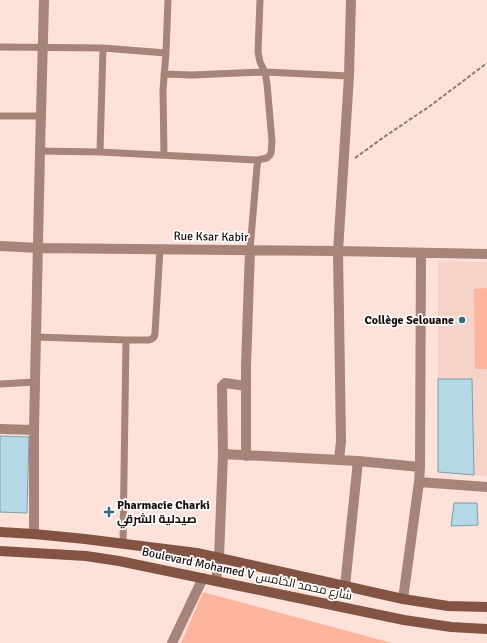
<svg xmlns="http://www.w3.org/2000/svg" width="487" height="643" font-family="Signika,Cairo,sans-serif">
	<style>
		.built { fill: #f5d3c8 }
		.green { fill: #feb59d }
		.building { fill: #b4d8e5; stroke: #7c9eaa }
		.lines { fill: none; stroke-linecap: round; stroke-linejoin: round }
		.path { stroke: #8e7a74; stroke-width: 2; stroke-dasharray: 4 2; stroke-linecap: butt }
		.lane { stroke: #a68479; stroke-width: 7 }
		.street { stroke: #a68479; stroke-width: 10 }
		.secondary { stroke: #835444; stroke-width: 10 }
		.poi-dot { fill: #2f6f83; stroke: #fff; stroke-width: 1.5 }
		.labels { text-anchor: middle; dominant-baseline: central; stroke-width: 3.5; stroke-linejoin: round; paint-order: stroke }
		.street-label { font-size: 12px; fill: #190e0a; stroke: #fff }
		.poi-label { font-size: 12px; font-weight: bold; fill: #190e0a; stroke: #fff; text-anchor: end }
	</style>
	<rect width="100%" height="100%" fill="#fee2d9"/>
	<path class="built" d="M438,261L487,262V476L438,472Z"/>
	<path class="green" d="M487,288V369H475L474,289Z
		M203,592L392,643H181Z"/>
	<path class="building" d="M438,379H472L474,475L438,472Z
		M0,436L29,437L27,513L0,512Z
		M454,503H477L478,525L451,526Z"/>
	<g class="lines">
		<path class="path" d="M355,158L384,137L430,106L487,63"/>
		<path class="lane" d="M0,47L103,48L166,53
			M164,74L192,75L265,72L349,76
			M0,116H41
			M40,151L100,152L258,160
			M100,152L103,48
			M164,155L163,90L166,53L168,0
			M250,250L257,167L258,160L267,158L270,155L271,153L272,141L267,84L265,72L260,62L258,52L260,0
			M36,337L126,340H149C153,339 155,337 155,333L160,249
			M0,384L35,382
			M123,543L126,340"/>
		<path class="street" d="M0,246L38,248L338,251L487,254
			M246,386V456
			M0,429L34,430
			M223,454L339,460L341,441L338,251L349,76L351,0
			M339,460L358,461L345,586
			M358,461L420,467
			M419,482L487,487
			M34,534V430L35,382L40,151L44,0
			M216,580L219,558L223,454L222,386L225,383L246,386V366L250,250
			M403,599L419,482L420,467L421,253
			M172,643L203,578"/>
		<path class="secondary" d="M0,532L34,534L85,539L197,553L403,599L448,606L487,607
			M0,551L86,556L119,561L404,620L451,627L487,629"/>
	</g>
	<g class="poi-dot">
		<circle cx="462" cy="320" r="4"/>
		<path d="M107 506h4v4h4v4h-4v4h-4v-4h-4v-4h4z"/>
	</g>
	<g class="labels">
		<g class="street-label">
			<text transform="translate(211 237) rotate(1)">Rue Ksar Kabir</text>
			<text transform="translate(247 574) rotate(12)">Boulevard Mohamed V شارع محمد الخامس</text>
		</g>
		<g class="poi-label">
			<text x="454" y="320">Collège Selouane</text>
			<text x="117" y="505" text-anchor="start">Pharmacie Charki<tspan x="117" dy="14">صيدلية الشرقي</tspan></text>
		</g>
	</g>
</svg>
